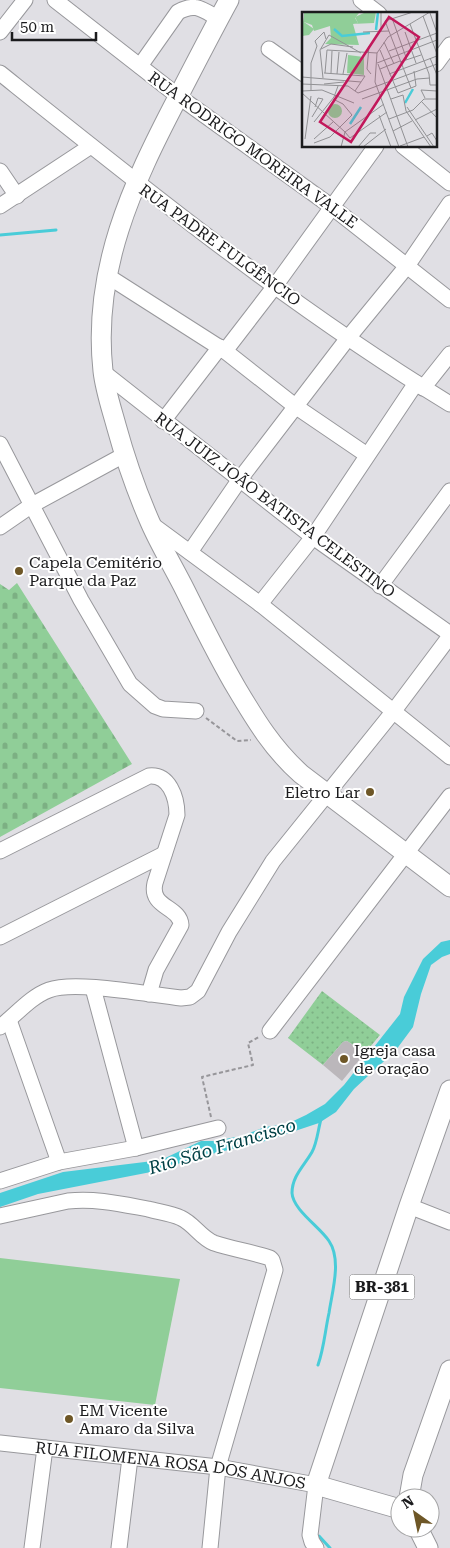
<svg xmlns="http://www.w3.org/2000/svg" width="450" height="1548" font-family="'Roboto Serif',serif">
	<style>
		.grass { fill: #90ce98 }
		.cemetery { fill: url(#cemetery-stones) }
		.park { fill: url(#park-dots) }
		.water { fill: #49ccd8 }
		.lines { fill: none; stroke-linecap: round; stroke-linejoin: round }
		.stream { stroke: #49ccd8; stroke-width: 3 }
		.building { fill: #bbb7bb }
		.minor-casing { stroke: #98989c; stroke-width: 17 }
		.major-casing { stroke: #98989c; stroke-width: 21 }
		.path { stroke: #97969a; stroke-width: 2; stroke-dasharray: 4 2.5; stroke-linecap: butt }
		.minor { stroke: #fff; stroke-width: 15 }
		.major { stroke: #fff; stroke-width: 19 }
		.poi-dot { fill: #6e5727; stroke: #fff; stroke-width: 2 }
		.labels { text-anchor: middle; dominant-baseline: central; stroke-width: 4; stroke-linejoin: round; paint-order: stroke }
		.shield { fill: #fff; stroke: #5f5f61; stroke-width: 1 }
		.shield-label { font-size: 15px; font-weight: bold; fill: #1b1b1d }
		.street-label { font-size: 16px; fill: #1b1b1d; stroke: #fff }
		.poi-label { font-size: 16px; fill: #1b1b1d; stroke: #fff; text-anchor: start }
		.water-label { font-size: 18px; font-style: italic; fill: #014045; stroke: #fff }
		.inset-river { fill: none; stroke: #49ccd8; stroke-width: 2.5 }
		.inset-road { fill: none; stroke: #919194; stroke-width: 1 }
		.view { fill: #c2185b; fill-opacity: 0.15; stroke: #c2185b; stroke-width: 2.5 }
		.inset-edge { fill: none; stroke: #1b1b1d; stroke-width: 2.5 }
	</style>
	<defs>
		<pattern id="cemetery-stones" width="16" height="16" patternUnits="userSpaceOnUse" patternTransform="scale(1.25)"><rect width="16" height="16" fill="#90ce98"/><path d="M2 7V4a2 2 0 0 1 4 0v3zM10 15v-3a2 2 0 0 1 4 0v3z" fill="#7cb083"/></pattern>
		<pattern id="park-dots" width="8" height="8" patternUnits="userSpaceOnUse" patternTransform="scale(1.25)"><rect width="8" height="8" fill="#90ce98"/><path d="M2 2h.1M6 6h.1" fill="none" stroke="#7cb083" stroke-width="1.8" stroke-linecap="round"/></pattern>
	</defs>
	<rect width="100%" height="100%" fill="#e0dfe4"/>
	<path class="grass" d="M0,1258L180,1279L155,1405L0,1388Z"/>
	<path class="cemetery" d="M17,583L132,764L0,837V584L9,590Z"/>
	<path class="park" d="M322,991L380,1035L365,1053L347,1041L343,1042L323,1065L288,1038Z"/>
	<path class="water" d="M450,940V954L442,957L431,965L421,994L413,1027L396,1050L354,1089L336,1112L319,1123L262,1142L207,1155L151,1172L38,1194L0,1207V1193L63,1172L161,1160L201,1141H215L241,1136L265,1127L287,1124L306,1115L325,1104L344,1085L400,1014L404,997L423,959L441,942Z"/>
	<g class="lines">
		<path class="stream" d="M0,235L56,230
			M318,1365C324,1348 325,1331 329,1313C332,1292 342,1260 329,1241C320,1227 293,1210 292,1193C292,1176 304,1166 312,1152C317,1143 318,1130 321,1119
			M319,1536L330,1548"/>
	</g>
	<path class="building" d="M347,1041L365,1053L342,1081L323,1065L343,1042Z"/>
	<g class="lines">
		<g class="minor-casing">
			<g id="minor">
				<path d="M55,0L178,96L332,207L450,300"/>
				<path d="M361,0L379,14"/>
				<path d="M0,32L25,0"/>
				<path d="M269,49L304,74"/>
				<path d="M436,64L450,45"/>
				<path d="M140,66L178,12C196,2 203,10 219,19"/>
				<path d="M0,73C145,189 291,307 450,404"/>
				<path d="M403,146L450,183"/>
				<path d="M0,171L17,196"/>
				<path d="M0,206L91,146"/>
				<path d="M106,275L225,351L295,406L367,455"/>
				<path d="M225,351L275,286L376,146"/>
				<path d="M103,372L313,537L450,634"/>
				<path d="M423,388L450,354"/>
				<path d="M163,421L220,347"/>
				<path d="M0,444L81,600L130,684L155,706L163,709L196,711"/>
				<path d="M150,523L260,604L450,757"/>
				<path d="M0,527L32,505L124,455"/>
				<path d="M190,552L240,479L348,338L407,266L450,203"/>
				<path d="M380,586L450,491"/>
				<path d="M260,604L313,537L416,383"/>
				<path d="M0,851L149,776C169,774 177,797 177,815L155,883C149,908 180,906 181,925L156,970L149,994"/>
				<path d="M0,937L164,854"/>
				<path d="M93,988L136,1148"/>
				<path d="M9,1020L59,1162"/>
				<path d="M0,1027C16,1015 30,997 49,990C75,980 151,995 181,998L190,997L198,991L229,932L273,861L393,712L450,636"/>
				<path d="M270,1031L450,796"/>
				<path d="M0,1181L59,1162L136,1148L218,1128"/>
				<path d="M409,1206L450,1222"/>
				<path d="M0,1216L68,1201C95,1198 121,1204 148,1209C159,1212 171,1213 181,1218C194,1224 201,1238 214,1243C232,1249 252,1252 270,1258L272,1260L275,1270L218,1467L210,1548"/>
				<path id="s1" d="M0,1443L218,1467L316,1485L310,1535L312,1542L316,1548"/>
				<path d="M32,1548L45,1448"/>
				<path d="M119,1548L130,1458"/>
			</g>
		</g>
		<g class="major-casing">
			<path id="major" d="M229,0C211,33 194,66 177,99C132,185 92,271 103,371C105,389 111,407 116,425C125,458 136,490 150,522C160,545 174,568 185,590C202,624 218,657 237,689C256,721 273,749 301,774L450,887
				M409,1498L413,1475L450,1370
				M400,1509L316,1485L409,1206L450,1090
				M418,1528L428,1548"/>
		</g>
		<path class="path" d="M206,718L237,741L251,740
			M211,1117L202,1077L253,1065L248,1043L259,1037"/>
		<use href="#minor" class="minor"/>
		<use href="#major" class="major"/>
	</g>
	<g class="poi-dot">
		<circle cx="19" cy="571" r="5"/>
		<circle cx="370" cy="792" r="5"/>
		<circle cx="344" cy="1059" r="5"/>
		<circle cx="69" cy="1419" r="5"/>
	</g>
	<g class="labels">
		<rect class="shield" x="349.5" y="1274.5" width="65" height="25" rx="4"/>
		<g class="shield-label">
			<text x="382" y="1287">BR-381</text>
		</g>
		<g class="street-label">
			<text transform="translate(253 150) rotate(36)">RUA RODRIGO MOREIRA VALLE</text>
			<text transform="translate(220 245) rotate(36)">RUA PADRE FULGÊNCIO</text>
			<text transform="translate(275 505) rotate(37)">RUA JUIZ JOÃO BATISTA CELESTINO</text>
			<text stroke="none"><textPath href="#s1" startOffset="172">RUA FILOMENA ROSA DOS ANJOS</textPath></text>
		</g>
		<g class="poi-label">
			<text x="29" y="562">Capela Cemitério<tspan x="29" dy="18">Parque da Paz</tspan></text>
			<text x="360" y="792" text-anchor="end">Eletro Lar</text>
			<text x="354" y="1050">Igreja casa<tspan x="354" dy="18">de oração</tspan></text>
			<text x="79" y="1410">EM Vicente<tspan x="79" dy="18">Amaro da Silva</tspan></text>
		</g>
		<g class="water-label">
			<text transform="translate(222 1146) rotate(-17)">Rio São Francisco</text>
		</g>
	</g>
	<g transform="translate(302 12)">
		<rect width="135" height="135" fill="#e0dfe4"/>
		<path d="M2,0H64L57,1L53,6L56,11L51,12L57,33L23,32L29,26L28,14L12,19L10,13L2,10ZM26 99a7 7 0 1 1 14 0a7 7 0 1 1-14 0Z" fill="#90ce98"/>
		<path d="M0,0L2,10L12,17L7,23L0,24ZM64,0H74L72,11L50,12L56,11L53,5Z" fill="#90ce98"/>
		<path d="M46,43L62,45V63L45,61Z" fill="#90ce98"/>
		<path class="inset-river" d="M32,17L40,24L68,21M74,18L76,0M103,91L111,77M48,112L59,95"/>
		<path class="inset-road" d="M79,0V19M128,1L135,21M121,4L135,42M90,6L105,48M108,12L127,62L128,73H135M61,20L87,19M103,20L114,51M82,30L92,52M15,34L13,29L22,20L24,27M67,34L65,57L69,62M19,37L29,32L51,35M78,38L96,81L114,74L112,59M87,39L135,21M128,46L135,63M98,50L119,43M75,51L135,28M76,52L106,135M78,57L98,49M22,61L63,64L53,79M23,61L25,38L75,41M29,61L30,39M35,62L37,40M41,62L45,41M87,62L135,44M0,65L59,70M21,66L18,38L27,23L59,41M0,72L46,74L53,79M22,72L42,70M109,76L83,9L111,0M0,79L20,78L52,91M9,79V51L15,34M53,79L56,81L135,52M0,81L43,120L39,135M123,86L119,78L135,79M60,87L115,67L128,66M89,87L101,83L104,99L129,135M119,89L135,106M105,95L132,135M77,103L89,135M10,105L21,87L16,86L13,95M87,107L111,98L122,87H135M113,108L135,97M12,110L32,85L36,74M91,119L110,109M125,124L130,121L135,129M48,126L43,120L82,92M48,126L85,100M3,127L9,84M12,127L31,110M12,131L28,125L50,103L41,92L31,87M98,134L122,125M56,135L68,121H74M61,135L84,117M97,135L73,70L75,41L86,25L128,0"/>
		<path class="view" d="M87,5L117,25L49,130L18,110Z"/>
		<rect width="135" height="135" class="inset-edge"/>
	</g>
	<g transform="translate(415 1513) rotate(327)"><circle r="24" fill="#ffffff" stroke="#a4a4a5"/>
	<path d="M0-4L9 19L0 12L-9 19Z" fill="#6e5727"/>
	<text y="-8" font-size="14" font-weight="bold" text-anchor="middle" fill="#1b1b1d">N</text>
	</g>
	<path d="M12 32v8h84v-8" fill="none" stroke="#1b1b1d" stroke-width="2.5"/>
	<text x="20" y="32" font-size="15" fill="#1b1b1d" stroke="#ffffff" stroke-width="4" paint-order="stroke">50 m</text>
</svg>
